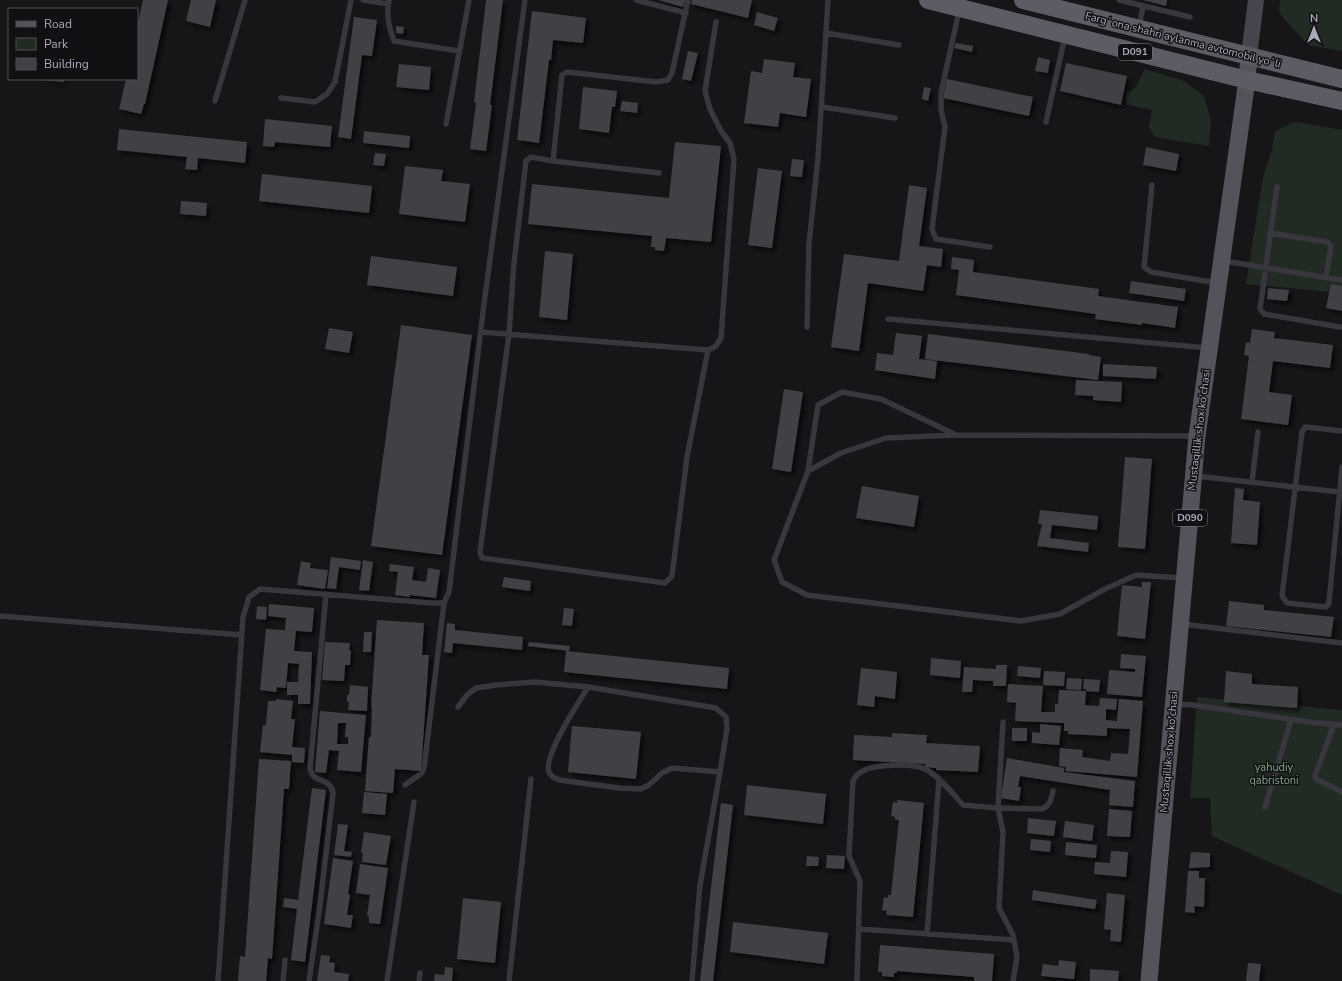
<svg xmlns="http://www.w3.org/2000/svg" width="1342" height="981" font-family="'Nunito Sans',sans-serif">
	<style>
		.green { fill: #222a24 }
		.building { fill: #404045; fill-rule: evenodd; filter: url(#shadow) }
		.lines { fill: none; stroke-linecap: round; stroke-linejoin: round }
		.service { stroke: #37373d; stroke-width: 5.5 }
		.secondary { stroke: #45464d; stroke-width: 16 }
		.primary { stroke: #53535b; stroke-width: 17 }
		.trunk { stroke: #5b5c64; stroke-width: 18 }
		.labels { text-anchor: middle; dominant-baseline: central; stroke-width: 3; stroke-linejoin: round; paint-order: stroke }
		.shield { fill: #111113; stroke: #7b7c86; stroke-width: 1 }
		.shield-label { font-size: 10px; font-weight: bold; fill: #a8aab8 }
		.street-label { font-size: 11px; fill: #a8aab8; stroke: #111113 }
		.park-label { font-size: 11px; fill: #7fa286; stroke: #111113 }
	</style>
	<defs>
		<filter id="shadow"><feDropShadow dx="3.5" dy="3.5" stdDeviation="2" flood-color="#0009"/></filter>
	</defs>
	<rect width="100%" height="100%" fill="#161618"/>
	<path class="green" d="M1280,0H1342V51L1308,45L1279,13Z
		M1145,69L1184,81L1204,96L1211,121L1209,146L1155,137L1149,127L1152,110L1125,104L1127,92L1132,91L1137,86L1138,82Z
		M1295,122L1342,130V293L1246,284L1263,177L1272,150L1275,131Z
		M1197,697L1342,710V895L1212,836L1210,798H1190Z"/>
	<path class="building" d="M143,0H168L145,104H144L141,114L119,109L126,79H137V27Z
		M191,0H216L210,27L186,21Z
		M486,0H503L490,105H492L486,151L470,149L476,103L474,102Z
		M658,0H685L683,7Z
		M692,0H752L748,18L691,4Z
		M1143,0H1167L1166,6Z
		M532,11L586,18L583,43L553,40L551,60H549L539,143L517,140Z
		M757,12L778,18L774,31L754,25Z
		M354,17L377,20L372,56L362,55L351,139L338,137Z
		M396,26L404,27L403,34L396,33Z
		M956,43L973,46L972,52L954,48Z
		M688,51L698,53L691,81L682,79Z
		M1038,57L1050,60L1048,73L1035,71Z
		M764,59L795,63L793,77L811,79L806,117L780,113L778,127L744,123L751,71L762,73Z
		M1066,63L1127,76L1121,105L1060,91Z
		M399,64L431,67L429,90L396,87Z
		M45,79H64V82L45,80Z
		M947,79L1033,97L1029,116L943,98Z
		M583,87L617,91L615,107H612L609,133L579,129Z
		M924,87L931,88L928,101L922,99Z
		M622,101L638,103L637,113L620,111Z
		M265,119L332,126L330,147L275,142L274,147L263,146Z
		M119,129L247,142L245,163L198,158L197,170L185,169L187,157L117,150Z
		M364,131L410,136L409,148L363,143Z
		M675,142L721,146L711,242L666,238L664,251L655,250V247H651L652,236L528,224L532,184L669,198Z
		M1146,147L1179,154L1176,171L1143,165Z
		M375,153L386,154L384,166L373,165Z
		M792,159L804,160L802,177L790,176Z
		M405,166L443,170L441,181L470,184L465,222L399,214Z
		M758,168L782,171L772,248L748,245Z
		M262,174L372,186L369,213L259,201Z
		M909,185L927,188L919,246L943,249L941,267L927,265L923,291L868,283L859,351L831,347L844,254L899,261Z
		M181,201L207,203L206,216L180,214Z
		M545,251L573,254L567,320L539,317Z
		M371,256L457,267L453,296L367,285Z
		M952,257L974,260L973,272L1099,289L1098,296L1178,307L1175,328L1142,323V325L1095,319L1096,314L956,295L959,270L951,269Z
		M1131,281L1186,289L1184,301L1129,293Z
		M1331,284L1342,286V311L1326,308Z
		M1268,288L1289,290L1287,301L1267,299Z
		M401,325L472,335L442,555L371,546Z
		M329,328L353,332L349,353L325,349Z
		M1252,329L1275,332L1274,338L1333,345L1330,368L1273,361L1269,392L1292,395L1288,425L1241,419L1249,356L1244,355L1246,342L1250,343Z
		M896,333L922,336L919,359L937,361L935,379L875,370L877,353L893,355Z
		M928,334L1089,354V355L1101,357L1098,380L925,359Z
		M1103,364L1157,367L1156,379L1103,376Z
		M1076,380L1122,382L1121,402L1093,400V396L1075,395Z
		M784,389L803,392L791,472L772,469Z
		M1125,457L1152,459L1145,549L1118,547Z
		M862,486L919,496L914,527L856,518Z
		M1235,488L1244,489L1243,500L1260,502L1257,545L1231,543Z
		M1040,510L1098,516L1097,530L1052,525L1050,538L1089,543L1088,552L1037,546L1042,524H1038Z
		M331,557L361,561L360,570L339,567L336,589L327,588Z
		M363,560L373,562L369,591L359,590Z
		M301,561L311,563L310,568L328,570L325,589L297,585Z
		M390,564L414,567L412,580L426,582L428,568L440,570L436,598L410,595V597L395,595L398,572L389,571Z
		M504,577L531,581L530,591L502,587Z
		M1142,582H1151L1145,639L1117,636L1122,585L1142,587Z
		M1229,601L1264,605V610L1334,617L1331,637L1226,626Z
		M269,604L314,608L312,632L285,630L286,618L268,616Z
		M257,606L267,607L266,620L256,619Z
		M564,608L574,609L572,626L562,625Z
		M377,620L424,623L422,655H429L421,771L395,769L393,793L365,791L369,737H371L372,707H371Z
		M447,623L455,624V630L523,637L522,650L453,643L452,653L444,652Z
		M266,629L296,631L294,651L312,652L310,704H298V695H287V682H298L299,664L288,663L286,688L277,687L276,692L260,690Z
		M364,632H372L371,652H363Z
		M325,642L350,643L349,650H351L350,665H345L344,681L322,680Z
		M529,642L570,646L569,651L528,646Z
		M566,651L729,668L727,689L564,672Z
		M1121,654L1146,656L1142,697L1107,694L1109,670L1135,672V669L1120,668Z
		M931,658L961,661L960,678L930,675Z
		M996,665H1007L1006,686H993V681L973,680L972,692H962L964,667L996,669Z
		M1018,666L1041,668L1040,678L1017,676Z
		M861,668L897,672L895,699L875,696L874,707L857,705Z
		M1044,671L1065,672L1064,686L1043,685Z
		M1226,671L1252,674V684L1298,687L1297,708L1224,702Z
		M1067,678L1082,679L1081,690L1066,689Z
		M1084,679L1100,680L1099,692L1086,691V689H1083Z
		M1008,684L1043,686L1041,712H1055V704H1058L1059,690L1086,691L1085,705L1099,706L1100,698L1117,699L1116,710L1106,709V720L1117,721L1119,699L1143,701L1137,777L1065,771L1066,767L1059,766L1060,748L1083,750L1082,757L1110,761L1111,753L1128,754L1130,729L1107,728V736L1068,734V731H1064V723L1015,721L1016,703L1007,702Z
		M350,685L368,687L367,711L348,710L349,702H347V695H349Z
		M276,699L293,701L291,719H295L292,747L305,748L304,763L292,762V755L260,752L263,725H266L268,701H276Z
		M320,711L366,715L361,772L337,770L339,751L329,750L326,773L315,772ZM338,723H346L345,737H348V744H337Z
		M1040,724L1061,726L1059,745L1032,743V732L1040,733Z
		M572,726L641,732L636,779L568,772Z
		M1012,728H1027V741H1012Z
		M892,733L927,735L926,743L980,746L978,772L936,770V768L925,767V764L853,760L854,735L892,737Z
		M1007,758L1064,768V772L1135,781L1133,807L1109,805L1110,790L1020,776L1018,787H1021L1019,801L1001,798Z
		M259,759L291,761L289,789H284L272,959L268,958L266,981H238L240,956L245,957Z
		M747,785L826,794L823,824L744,815Z
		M312,788L326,790L305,962L291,960L297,909L283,907L284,898L298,900Z
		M364,792L387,794L385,815L362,813Z
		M897,800L924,803L913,917L886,915L887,911L882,910L884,897L888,898V895H891L899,820H895V817L891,816L893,802L897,803Z
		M721,803L733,805L713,981H700Z
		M1109,809L1132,811L1130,837L1107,836Z
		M1028,818L1056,821L1054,836L1027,833Z
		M1065,821L1094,825L1092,841L1063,837Z
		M338,824L348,825L344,851L352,852L351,857L334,855Z
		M364,832L391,836L386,865L362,862L363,853H361Z
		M1031,839L1051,841L1050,852L1030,850Z
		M1066,842L1097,845L1096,858L1065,855Z
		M1111,851L1128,852L1126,877L1094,874L1095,862L1110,863Z
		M1191,852L1210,853V867L1189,868Z
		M827,855L845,856L844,869L826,868Z
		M807,856L819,857L818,866H806Z
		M333,858L353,861L348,894L350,895L347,915H353L351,928L324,924Z
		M360,864L388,868L380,924L369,923V917L367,916L370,895L356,893Z
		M1188,871H1199V878H1205L1204,907L1194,906L1195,913L1185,912Z
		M1033,890L1097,900L1095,909L1032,900Z
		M1107,893L1125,895L1121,942L1110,941L1111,930L1104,929Z
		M463,898L501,902L495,963L457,959Z
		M733,922L828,933L824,964L730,952Z
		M880,945L994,954L992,981H974V977L897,971V973H894V977L882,976V972H878Z
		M321,955L330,956L329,962L335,963L334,972L349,974L348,981H317Z
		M1059,960L1076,962L1074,979L1041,976L1043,964L1058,966Z
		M1248,963L1261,964L1259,981H1246Z
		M445,967L453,968L452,981H434L435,974L444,975Z
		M1090,969L1119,971L1118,981H1090Z"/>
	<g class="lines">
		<path class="service" d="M363,0L388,4
			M389,0C386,15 389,27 394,41L459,51
			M636,0L686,13
			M688,0L672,73L668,80L656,82L567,72L562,75L553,161L531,157L526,161L514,263L509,334L480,552L482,558L665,583L672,576L687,457L708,350
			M1119,0L1190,17
			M959,11L941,93V110L945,127L932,229L936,239L990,247
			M1139,27L1143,6
			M826,33L899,45
			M281,98L315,102L327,94L335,82L351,0
			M215,101L245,0
			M822,107L895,118
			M1046,122L1065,36
			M446,124L469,0
			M553,161L659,173
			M1152,185L1144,267L1151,272L1217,283
			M1277,187L1260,309L1264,314L1340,327
			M1270,233L1327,242L1331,246L1326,277
			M1224,261L1342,280
			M888,319L1208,348
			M807,327L809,244L818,158L828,0
			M481,332L708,350L716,346L721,338L734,159L730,143L721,131L710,109L705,91L716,22
			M1342,431L1305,427L1302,432L1282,596L1287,603L1326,607L1329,603L1342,467
			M808,471L818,405L842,392L881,399L954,434
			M1196,476L1339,492
			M1252,482L1258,432
			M1182,578L1136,575L1105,589L1060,614L1021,621L807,595L782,582L774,560L808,471L841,453L886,438L956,435L1195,436
			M0,616L242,635
			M1182,624L1342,643
			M588,687C578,703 543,756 549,772C551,777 555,778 559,780L619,788L641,789L649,785L662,773L672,768L720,772
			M1176,704L1193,705L1316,723L1342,725
			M458,707L467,695L476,688L496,685L535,682L588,687L716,708L726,717L727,728L720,772L700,885L692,981
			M1003,722L998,808L1042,809C1050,806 1051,799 1053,791
			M1334,724L1315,776L1316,779L1342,792
			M405,785L422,773L424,768L444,603L449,592L484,304L525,0
			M1265,807L1291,720
			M859,929L1014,940
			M927,934L939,780
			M218,981L243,617L249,597L260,589L431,603H444
			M283,981L285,960
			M309,981L320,905L333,793C331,776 312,785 310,768L326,594
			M387,981L414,802
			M419,981L420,973
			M509,981L531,779
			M857,981L860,881L849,856L853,781C855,777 857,774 861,772C873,764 911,763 925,769C938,775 953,794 963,805L998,808L1003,832L999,908L1013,935L1017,957L1013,981"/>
		<path class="secondary" d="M1249,56L1256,0"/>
		<path class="primary" d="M1149,981L1197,436L1247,80L1249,56"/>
		<path class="trunk" d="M928,0L1247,80L1342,101
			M1023,0L1342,79"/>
	</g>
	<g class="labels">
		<g class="shield">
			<rect x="1118" y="44" width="34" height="16" rx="3"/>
			<rect x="1173" y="510" width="34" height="16" rx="3"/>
		</g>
		<g class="shield-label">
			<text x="1135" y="52">D091</text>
			<text x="1190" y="518">D090</text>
		</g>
		<g class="street-label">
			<text transform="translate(1183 40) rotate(14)">Fargʻona shahri aylanma avtomobil yoʻli</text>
			<text transform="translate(1199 430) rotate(-83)">Mustaqillik shox ko'chasi</text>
			<text transform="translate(1169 752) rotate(-85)">Mustaqillik shox ko'chasi</text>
		</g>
		<g class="park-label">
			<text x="1274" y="767">yahudiy<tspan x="1274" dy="13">qabristoni</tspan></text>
		</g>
	</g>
	<rect x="8" y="8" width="130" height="72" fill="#111113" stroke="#4d4e55"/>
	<rect x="16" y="21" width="20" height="6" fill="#53535b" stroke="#4d4e55"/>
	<text x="44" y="28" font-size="12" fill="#a8aab8">Road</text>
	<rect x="16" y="38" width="20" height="12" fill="#222a24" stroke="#4d4e55"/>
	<text x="44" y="48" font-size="12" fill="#a8aab8">Park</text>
	<rect x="16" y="58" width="20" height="12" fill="#404045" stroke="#4d4e55"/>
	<text x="44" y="68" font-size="12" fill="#a8aab8">Building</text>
	<g transform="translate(1314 28)" stroke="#111113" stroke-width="3" paint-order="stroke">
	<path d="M0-3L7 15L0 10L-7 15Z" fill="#a8aab8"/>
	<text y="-6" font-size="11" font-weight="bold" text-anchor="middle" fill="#a8aab8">N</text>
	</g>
</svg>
